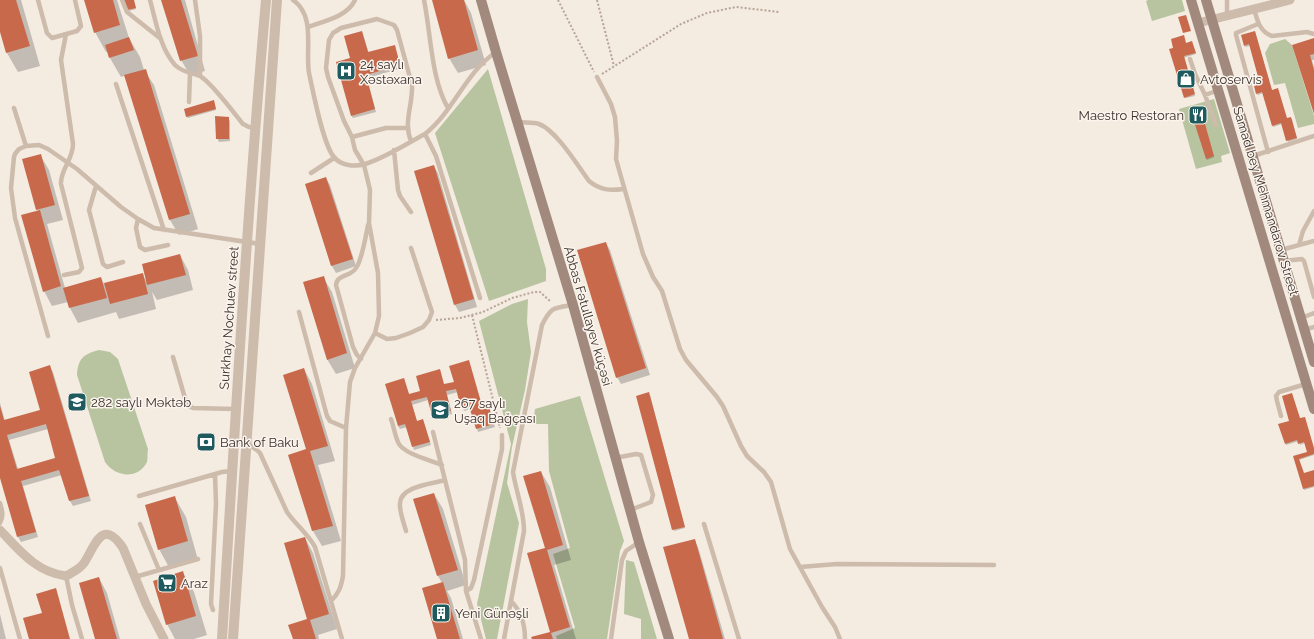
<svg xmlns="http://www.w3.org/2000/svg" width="1314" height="639" font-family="Raleway,sans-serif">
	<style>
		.green { fill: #b8c4a0 }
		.shadow { fill: #0003; fill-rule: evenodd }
		.building { fill: #c8694b; fill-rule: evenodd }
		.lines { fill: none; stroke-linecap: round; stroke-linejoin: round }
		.path { stroke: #b9a596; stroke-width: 2; stroke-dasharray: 2 2; stroke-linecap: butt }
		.service { stroke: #cdbbac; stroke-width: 4.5 }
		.minor { stroke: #cdbbac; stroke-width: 9 }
		.tertiary { stroke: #cdbbac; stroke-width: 10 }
		.secondary { stroke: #a18a7d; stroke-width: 10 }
		.labels { text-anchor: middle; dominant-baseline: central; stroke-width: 3; stroke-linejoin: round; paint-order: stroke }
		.poi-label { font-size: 13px; fill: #3b302b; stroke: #fbf5ee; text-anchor: start }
		.street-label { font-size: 13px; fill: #3b302b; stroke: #fbf5ee }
	</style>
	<rect width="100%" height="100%" fill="#f4ebe1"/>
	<path class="green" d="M1148,0H1182L1185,11L1152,21L1146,1Z
		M1285,39L1292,45L1314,116V124L1298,128L1285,83L1274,85L1265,53L1270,44Z
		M488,69L546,269V281L489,301L435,133Z
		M1214,99L1230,153L1221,156L1222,162L1196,169L1179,109Z
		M528,299L527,322L531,352L525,390L512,447L507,483L519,523L497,639H486L477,604L511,444L479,321L512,304Z
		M99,350L110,352L118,359L148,449C147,453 148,458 147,462C138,480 115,477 105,462L77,375C78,358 84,354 99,350Z
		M580,396L624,541L620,551L607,639H557L556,636L575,628L553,554L570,548L549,471L548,424H533L535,409Z
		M626,560L634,562L657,639H641V619L624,614Z"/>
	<path class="shadow" d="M0,0H21L40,66L18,72L7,53L0,28Z
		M85,0H117L129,38L140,57L144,70L154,85L198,229L179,235L170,220L126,75L121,77L110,58L108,51L106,52L95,32Z
		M125,0H133L136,9L129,11Z
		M163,0H185L205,71L190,75L181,60Z
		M433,0H464L471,13L486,65L458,73L449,58Z
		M362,32L369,53L394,46L402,68L367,78L376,112L353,118L351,115V59Z
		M1255,32L1272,91L1286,119H1292L1297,139L1288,142L1282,124L1273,127L1263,93L1258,95L1257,94L1261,85L1250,46L1245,47V46Z
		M1184,37L1186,44H1192L1196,54L1183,58L1195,96L1186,98L1175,48Z
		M1314,40V60H1312L1314,68V112L1294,46Z
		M214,103L216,110L188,118L187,117L185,110Z
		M1200,109L1214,157L1207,160L1206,158Z
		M228,118L230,121V141L219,142L217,138Z
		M40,155L49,170L63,220L47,224L65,288L101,278L104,284L142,274L147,282L180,255L188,270L193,290L157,300L152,292L156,309L119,319L116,312L78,323L70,308L68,302L52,306L44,291L38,212L24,160Z
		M434,166L438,173L477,307L459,312L455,305Z
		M326,178L330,185L356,266L336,273L332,266L306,185Z
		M606,243L610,250L650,375L621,384L617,377Z
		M323,277L332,292L355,368L336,374L327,359Z
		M50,367L53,372L91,501L73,506L70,501L62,475L23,486L38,537L21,542L18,537L0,474V403L5,421L41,410ZM48,429L57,458L18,469L9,440Z
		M304,369L312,384L335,461L318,465L341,541L322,546L313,531L289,455L308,450Z
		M404,379L409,395L455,382L481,403L487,401L495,427L478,432L471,409L464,411L458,392L447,395L452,414L435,419L428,400L412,405L417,422L423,420L424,423L431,445L414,450L407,427L400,429L398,426Z
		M650,395L685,528L674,531L637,397Z
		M1300,419L1314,449V455L1299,460L1303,474L1314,471V487L1304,490L1294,457L1308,453L1305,443L1300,445L1299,441L1286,445V444Z
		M541,472L550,487L571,560L554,565L576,639H533L552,632Z
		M434,494L443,509L466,585L447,591L451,598L463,639H438L442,583L438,576L415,500Z
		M175,498L186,517L198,560L170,569L159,549Z
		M305,538L313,553L337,629L318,635L319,639H294L309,619Z
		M694,540L698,547L725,639H690Z
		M183,573L194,592L207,635L194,639H175L167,624Z
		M99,578L107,593L120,639H96Z
		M0,614L6,639H0Z"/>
	<path class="building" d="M0,0H16L30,46L6,53L0,32Z
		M84,0H113L120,25L94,33Z
		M124,0H134L136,8L127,10Z
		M161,0H181L198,56L180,61Z
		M432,0H464L478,50L448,59Z
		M1186,15L1191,31L1183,33L1178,17Z
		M362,31L368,52L395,45L400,65L366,75L375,109L351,116L336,62L350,58L344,36Z
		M1255,31L1272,90L1278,88L1287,118L1291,117L1297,138L1286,141L1281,123L1272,126L1262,92L1256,94L1254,86L1260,84L1249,44L1244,46L1241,35Z
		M1184,35L1186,43L1192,41L1196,53L1184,56L1195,94L1184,98L1169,49L1173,48L1171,39Z
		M129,37L134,50L109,58L105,45Z
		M1314,38V54L1310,55L1314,70V114L1292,45Z
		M146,69L190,214L169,220L124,75Z
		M214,100L216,109L186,117L184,109Z
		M1200,106L1214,156L1206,159L1190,109Z
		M215,116L229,117V139H216Z
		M41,154L55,205L36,210L22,159Z
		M434,165L474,299L454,305L414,171Z
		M326,177L353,259L331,266L305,184Z
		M40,210L61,286L43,292L21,215Z
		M606,242L646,368L616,378L577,250Z
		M180,254L186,275L147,285L142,264Z
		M143,273L148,294L110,304L104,283Z
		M324,276L347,353L327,360L303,282Z
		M101,277L107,298L69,308L63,288Z
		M469,360L481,402L487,400L494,424L476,429L469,406L461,408L456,389L446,391L451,411L432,416L427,397L411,401L417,421L423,419L430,442L412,447L405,424L398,426L385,384L404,378L409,394L420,391L416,376L440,369L444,384L454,382L449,366Z
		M50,365L89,496L69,501L59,470L21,481L36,532L17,537L0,478V406L4,420L40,410L29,372ZM46,424L55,458L17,469L7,435Z
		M304,368L328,446L310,451L333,526L312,531L288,455L306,449L283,375Z
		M649,392L685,527L672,530L636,396Z
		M1292,393L1300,418L1305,417L1314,448V454L1299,459L1304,473L1314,470V486L1303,489L1293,456L1307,452L1304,442L1298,444L1297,440L1285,444L1278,424L1289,421L1282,396Z
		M541,471L563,545L547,550L570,627L551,633L553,639H532L531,637L550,632L527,553L545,548L523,476Z
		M434,493L458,570L437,576L413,499Z
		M175,496L188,541L158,550L145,505Z
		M305,537L329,614L310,620L316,639H293L288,625L307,619L284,543Z
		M695,539L723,639H689L663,547Z
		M183,571L196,616L166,625L153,581Z
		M99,577L117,639H95L79,583Z
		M443,582L460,639H437L422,588Z
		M56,588L70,639H29L23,618L42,613L36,594Z"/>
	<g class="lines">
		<path class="path" d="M558,0L594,72
			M597,0L614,66
			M602,74L681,24L707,13L736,7L779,12
			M472,315L500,428
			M436,320L460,318L483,312L512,298L534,292H540L551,302"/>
		<path class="service" d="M38,0L47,33L52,38L77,31L81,26L75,0
			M122,0L127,12L161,39
			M150,0C156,22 160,48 175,65C183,73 192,72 200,76C211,82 234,113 243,124L249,127L255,128
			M195,0L200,36V76
			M293,0C316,16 305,49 309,73C313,91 323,145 334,157C341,166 355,167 365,164C385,158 406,144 425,134C454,111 465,73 496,52
			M424,0C431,34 431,79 448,108
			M1227,0V15
			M1254,9C1257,20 1260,32 1272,36L1307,32L1314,34
			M1258,24L1236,33V35L1268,152
			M308,27C324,21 347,17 355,0
			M1190,59L1195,74L1205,95L1216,125
			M597,77L611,104L615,117L617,141L616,159L643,254L653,277L662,291L680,349L686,360L717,397L723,406L741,446L747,456L764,472L771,482L790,549L822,607L835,627L840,639
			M116,84L164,230
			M1205,95L1219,90
			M189,102L190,73
			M14,108L26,146
			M517,122C524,123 533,122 539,124C556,130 578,166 589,181C600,190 610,191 623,189
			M425,134L436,156L480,298
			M352,137L386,128H407
			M394,150L398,190L400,196L411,212
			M1253,156L1314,136
			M311,173L334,158
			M96,186L89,210L103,264L107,267L123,262
			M138,219L136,228L140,247L145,250L168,245
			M1299,245L1303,231L1314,211
			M1281,250L1314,241
			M1284,261L1302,259L1304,261L1314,297
			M64,275L79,272L82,268L61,184C60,170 73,160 73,144L61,60L66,34
			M299,312L327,416L330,421L346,428
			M1301,318L1314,313
			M1304,330L1314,327
			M375,333L387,339L396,338L410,333L423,327L429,320L432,312L411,248
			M48,336L15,218L11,188L14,157L15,154L19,149L26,146L39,145L48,149L77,169L121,207L138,219L154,228L260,244
			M173,357L187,405L193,408L235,409
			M361,359L357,355L353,347L336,285C337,274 351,277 356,268C362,260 366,235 368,225
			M1281,416L1277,401L1276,396L1279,392L1306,384
			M391,419C394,427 395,437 399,444C405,454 430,460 442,465
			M433,432L465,560L466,591L481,639
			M233,440C243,442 253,445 260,453L287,512C296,525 308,534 315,547L342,639
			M615,458L636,454L641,455L653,495L651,502L630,510
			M139,496L222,472L231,471
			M0,503C2,510 4,516 0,523
			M140,524L159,570
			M704,524L739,639
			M406,531C404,523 399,511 400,503C401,486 432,484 445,480
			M800,567L837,564L994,565
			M0,568L20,639
			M66,576L72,605L82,639
			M135,577L198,559
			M466,591L471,588L474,580L502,449V435
			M331,601C339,593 341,587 343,576L346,428L350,382L355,368L375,333L379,316L378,273L369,223L370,190L364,165L355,150L352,137L344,121L328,77L326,68L329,40L333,33L341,28L377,19L394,25L397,30L412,85C413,105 403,122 411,141
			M213,610L211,604L216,504L215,474
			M504,639L511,601
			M525,639C525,626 521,611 511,601L524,531C524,510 516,492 513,472L542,325C551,307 553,308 573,305
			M611,639L622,560L626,551L639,542"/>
		<path class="minor" d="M1198,23L1290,0
			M0,530C20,551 36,572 66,576C73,572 80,569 84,563C95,546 102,517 123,548L146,604L164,639"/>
		<path class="tertiary" d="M222,639C235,426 247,213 266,0
			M233,639L277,0"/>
		<path class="secondary" d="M481,0L496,52L573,305L639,542L669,639
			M1191,0L1314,409
			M1206,0L1314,362"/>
	</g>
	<defs>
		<g id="hospital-square" transform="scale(1)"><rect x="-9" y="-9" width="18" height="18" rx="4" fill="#1f5a5e" stroke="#fbf5ee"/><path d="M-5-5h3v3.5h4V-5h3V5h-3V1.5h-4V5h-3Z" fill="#fff"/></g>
		<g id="shop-square" transform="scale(1)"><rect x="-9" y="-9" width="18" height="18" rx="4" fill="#1f5a5e" stroke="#fbf5ee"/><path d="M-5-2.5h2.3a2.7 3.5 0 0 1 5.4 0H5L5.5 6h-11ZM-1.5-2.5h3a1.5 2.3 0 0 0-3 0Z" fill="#fff"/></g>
		<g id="restaurant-square" transform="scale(1)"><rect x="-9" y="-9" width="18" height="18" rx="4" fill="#1f5a5e" stroke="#fbf5ee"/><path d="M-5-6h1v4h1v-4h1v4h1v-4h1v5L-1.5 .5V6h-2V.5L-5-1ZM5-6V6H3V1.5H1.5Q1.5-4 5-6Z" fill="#fff"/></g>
		<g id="school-square" transform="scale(1)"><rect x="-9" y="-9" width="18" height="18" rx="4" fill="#1f5a5e" stroke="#fbf5ee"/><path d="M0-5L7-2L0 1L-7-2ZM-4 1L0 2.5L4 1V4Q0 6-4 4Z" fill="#fff"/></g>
		<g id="bank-square" transform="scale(1)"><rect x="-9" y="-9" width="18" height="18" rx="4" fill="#1f5a5e" stroke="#fbf5ee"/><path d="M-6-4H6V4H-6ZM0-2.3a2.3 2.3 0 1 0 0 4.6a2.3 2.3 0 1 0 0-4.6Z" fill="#fff"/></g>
		<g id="supermarket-square" transform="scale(1)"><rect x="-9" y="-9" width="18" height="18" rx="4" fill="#1f5a5e" stroke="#fbf5ee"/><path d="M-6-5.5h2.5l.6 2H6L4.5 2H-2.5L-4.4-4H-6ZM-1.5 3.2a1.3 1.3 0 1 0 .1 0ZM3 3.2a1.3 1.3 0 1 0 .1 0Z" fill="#fff"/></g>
		<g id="building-square" transform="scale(1)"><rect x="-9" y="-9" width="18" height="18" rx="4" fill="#1f5a5e" stroke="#fbf5ee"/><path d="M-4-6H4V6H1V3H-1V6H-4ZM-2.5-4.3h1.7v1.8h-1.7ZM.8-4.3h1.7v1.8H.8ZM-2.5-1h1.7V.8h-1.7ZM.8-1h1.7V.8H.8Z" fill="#fff"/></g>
	</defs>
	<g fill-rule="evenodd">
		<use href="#hospital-square" x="346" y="71"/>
		<use href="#shop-square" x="1186" y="79"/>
		<use href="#restaurant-square" x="1198" y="115"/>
		<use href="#school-square" x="77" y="402"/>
		<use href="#school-square" x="440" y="410"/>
		<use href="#bank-square" x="206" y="442"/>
		<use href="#supermarket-square" x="167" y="583"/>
		<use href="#building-square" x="441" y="613"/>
	</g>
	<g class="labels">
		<g class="poi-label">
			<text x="360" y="64">24 saylı<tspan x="360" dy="15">Xəstəxana</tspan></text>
			<text x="1200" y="79">Avtoservis</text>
			<text x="1184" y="115" text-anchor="end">Maestro Restoran</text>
			<text x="91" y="402">282 saylı Məktəb</text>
			<text x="454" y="403">267 saylı<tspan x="454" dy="15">Uşaq Bağçası</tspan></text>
			<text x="220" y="442">Bank of Baku</text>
			<text x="181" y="583">Araz</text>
			<text x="455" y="613">Yeni Günəşli</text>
		</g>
		<g class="street-label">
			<text transform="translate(1266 201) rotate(73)">Samad bey Mehmandarov Street</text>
			<text transform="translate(588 316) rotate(74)">Abbas Fətullayev küçəsi</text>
			<text transform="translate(229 318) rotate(-86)">Surkhay Nochuev street</text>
		</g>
	</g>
</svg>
